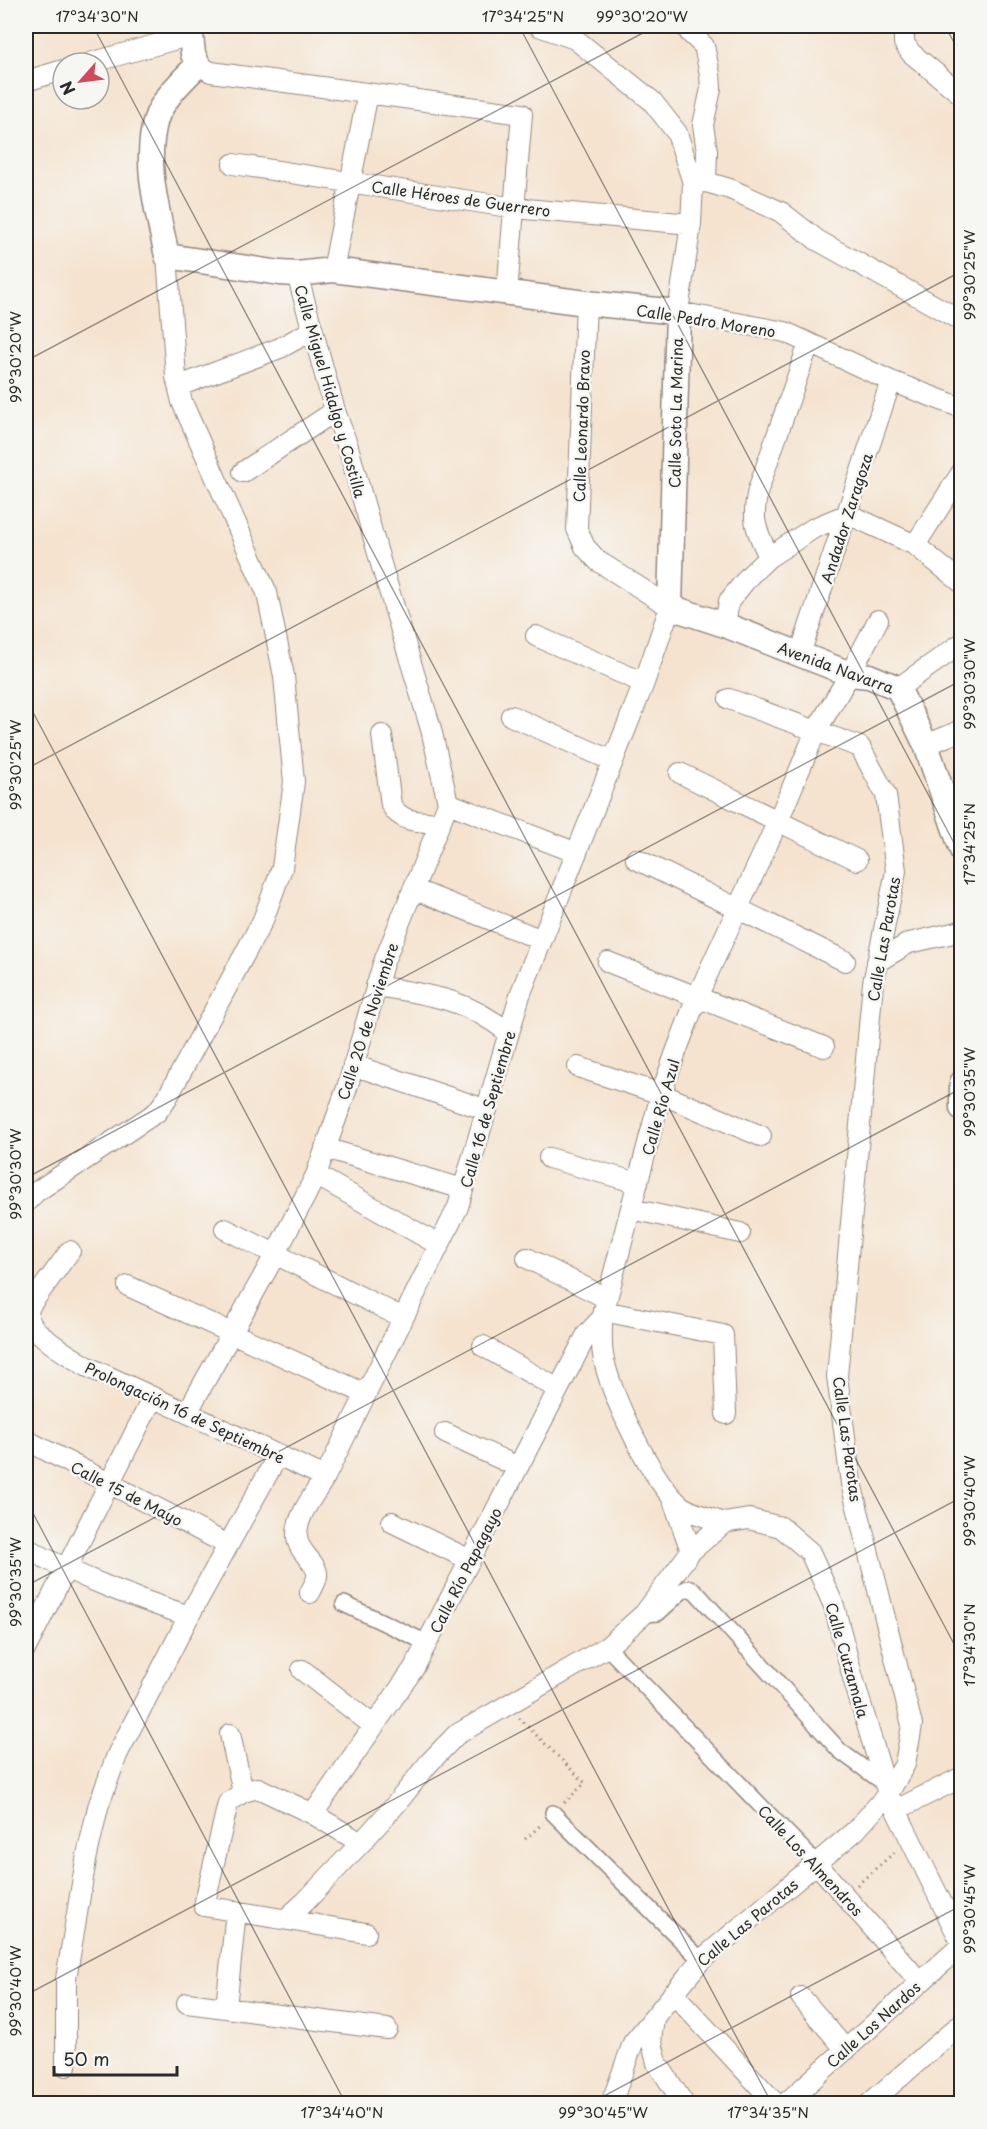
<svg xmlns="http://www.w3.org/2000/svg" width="987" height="2129" font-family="'Playpen Sans',sans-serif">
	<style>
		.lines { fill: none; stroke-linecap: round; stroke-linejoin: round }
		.pedestrian-casing { stroke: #90877d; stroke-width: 18 }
		.minor-casing { stroke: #90877d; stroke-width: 22 }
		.tertiary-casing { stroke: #90877d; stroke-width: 27 }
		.path { stroke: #90877d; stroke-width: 3; stroke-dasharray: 1.5 4.5; stroke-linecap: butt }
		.pedestrian { stroke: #fff; stroke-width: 15 }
		.minor { stroke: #fff; stroke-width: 20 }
		.tertiary { stroke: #fff; stroke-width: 24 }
		.ticks { fill: none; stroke: #2b2b2b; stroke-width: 1.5; stroke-opacity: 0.45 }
		.labels { text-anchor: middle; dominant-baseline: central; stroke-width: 5; stroke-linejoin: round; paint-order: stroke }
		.street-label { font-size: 15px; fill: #2b2b2b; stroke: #f6f6f2 }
		.neatline { fill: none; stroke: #2b2b2b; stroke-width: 2 }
		.ticks-label { font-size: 15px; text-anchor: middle; fill: #2b2b2b }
	</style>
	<rect width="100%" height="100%" fill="#f6f6f2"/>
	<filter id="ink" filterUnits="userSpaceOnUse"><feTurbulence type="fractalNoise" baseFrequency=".0167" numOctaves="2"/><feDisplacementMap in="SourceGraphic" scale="12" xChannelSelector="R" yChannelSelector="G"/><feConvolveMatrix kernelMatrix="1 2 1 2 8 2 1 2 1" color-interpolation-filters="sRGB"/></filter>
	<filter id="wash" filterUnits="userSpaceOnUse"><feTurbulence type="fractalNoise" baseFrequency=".008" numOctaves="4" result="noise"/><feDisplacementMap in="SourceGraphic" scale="24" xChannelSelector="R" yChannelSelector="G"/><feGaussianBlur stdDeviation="1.35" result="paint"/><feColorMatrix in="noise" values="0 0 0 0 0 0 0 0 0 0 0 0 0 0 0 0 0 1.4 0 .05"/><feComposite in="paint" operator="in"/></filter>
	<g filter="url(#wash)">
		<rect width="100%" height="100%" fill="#f5e3cf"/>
	</g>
	<g filter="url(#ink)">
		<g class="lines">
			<g class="pedestrian-casing">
				<path id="pedestrian" d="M344,1604L427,1643
					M644,1614L658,1613L682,1591L688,1588L695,1591L840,1751L884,1783
					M607,1647L817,1864
					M553,1813L701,1960"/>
			</g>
			<g class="minor-casing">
				<path id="minor" d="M539,26L575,39L652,101L677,133L693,183L691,224L678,312L785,332L891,381L962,408
					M910,26L904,32V43L911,53L962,95
					M690,33L704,46L710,74L711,89L703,125L707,151L706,182
					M90,63L191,35
					M198,65L211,72L522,114L507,293
					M26,81L63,70
					M233,164L515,208L691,224
					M693,183L706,182L730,189L781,212L817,240L962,321
					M333,270L368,93
					M179,386L280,348L313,330
					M243,472L335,411
					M915,545L962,472
					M769,557C756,529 751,522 758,490L809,343
					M725,625L729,601L750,575L769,557L814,528L848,514L915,545L962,583
					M536,636L644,683
					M800,654L891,381
					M898,688L962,643
					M511,716L613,761
					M382,735L391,805C402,824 420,821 439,823
					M926,745L962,730
					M680,773L857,860
					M448,803L577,853
					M636,859L845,961
					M413,889L542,940
					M608,962L824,1047
					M877,962L909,943L962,931
					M376,986C430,995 465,998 509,1033
					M353,1065L487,1110
					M578,1067L661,1094L761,1136
					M325,1148L463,1189
					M549,1158L638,1183
					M316,1175L439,1245
					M26,1202L36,1192L157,1112L167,1098L263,920L282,868L294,782L284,676L267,593L182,402L176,377L167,256
					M632,1209L740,1233
					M225,1229L403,1318
					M70,1251L31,1304C30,1307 28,1310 28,1313C27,1332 73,1358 88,1367L325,1477
					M527,1258L606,1298
					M128,1286L366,1394
					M603,1311L723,1335L726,1414
					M483,1346L558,1389
					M187,1413L275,1255L316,1175L347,1088L383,964L448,803L431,729L381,564L348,447L335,411L297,274
					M445,1433L518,1467
					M26,1440L228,1545
					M672,1497L691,1551
					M392,1522L470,1560
					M724,1523C711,1518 692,1514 681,1506C652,1482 609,1392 603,1355C601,1343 602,1330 602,1318L661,1094L676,1052L697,997L778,821L816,731L850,674L878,620
					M724,1523L749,1519L781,1527L810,1552L834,1606L853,1678L888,1794L962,1944
					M26,1548C78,1577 132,1597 189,1616
					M310,1593C312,1588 317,1581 317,1576C319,1563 296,1552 297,1535C297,1515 315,1494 325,1477L458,1207L520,995L644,683L670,607L598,561L585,547L577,529L586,303
					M26,1648L153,1397
					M302,1670L374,1726
					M230,1734L243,1792
					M896,1810L962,1777
					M313,1814L414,1668L587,1334L602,1318
					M361,1843L313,1814L258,1788L243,1792L228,1803L204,1906L366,1933
					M817,1864L920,1982
					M286,1919L305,1902L361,1843L397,1803L428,1764L456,1735L607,1647L644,1614L691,1551L724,1523
					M673,1993L776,2104
					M801,1997L846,2050
					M187,2003L387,2029
					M226,2008L236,1911
					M654,2019L651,2039L657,2063L684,2104
					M66,2066V1979L86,1860L98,1807L117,1755L189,1616L278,1455
					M611,2104L633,2043L701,1960L855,1831L888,1794L905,1764L912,1725L851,1483L837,1376L873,983L896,871L886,795L860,747L729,699
					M785,2104L962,1945
					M869,2104L962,2023"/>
			</g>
			<g class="tertiary-casing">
				<path id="tertiary" d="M190,26L193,54L198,65C184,78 162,100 156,119C143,164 158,212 167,256L280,273L297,274L333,270L586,303L678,312L670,607L725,625L850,674L869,676L898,688L926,745L962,850
					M962,1083V1108"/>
			</g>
			<path class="path" d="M519,1718L585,1783L563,1804
				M525,1839L543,1823
				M857,1885L897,1850"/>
			<use href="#pedestrian" class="pedestrian"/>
			<use href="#minor" class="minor"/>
			<use href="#tertiary" class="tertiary"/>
		</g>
	</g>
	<path class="ticks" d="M93,26L962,1659M519,26L962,858M945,26L962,57M26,361L656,26M26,699L772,2104M26,769L962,271M26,1178L962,680M26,1500L346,2104M26,1586L962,1088M26,1995L962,1497M589,2104L962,1905"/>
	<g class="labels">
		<g class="street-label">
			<text transform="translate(461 198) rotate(8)">Calle Héroes de Guerrero</text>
			<text transform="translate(706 320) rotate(9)">Calle Pedro Moreno</text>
			<text transform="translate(331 391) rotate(74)">Calle Miguel Hidalgo y Costilla</text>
			<text transform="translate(675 413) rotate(-89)">Calle Soto La Marina</text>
			<text transform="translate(581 426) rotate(-88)">Calle Leonardo Bravo</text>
			<text transform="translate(846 518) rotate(-72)">Andador Zaragoza</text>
			<text transform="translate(836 667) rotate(20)">Avenida Navarra</text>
			<text transform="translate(883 939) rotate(-80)">Calle Las Parotas</text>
			<text transform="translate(367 1021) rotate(-72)">Calle 20 de Noviembre</text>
			<text transform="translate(660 1107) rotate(-74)">Calle Río Azul</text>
			<text transform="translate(487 1109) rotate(-74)">Calle 16 de Septiembre</text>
			<text transform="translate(185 1412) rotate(25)">Prolongación 16 de Septiembre</text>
			<text transform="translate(848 1439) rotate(82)">Calle Las Parotas</text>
			<text transform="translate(127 1493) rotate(27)">Calle 15 de Mayo</text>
			<text transform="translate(465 1570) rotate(-63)">Calle Río Papagayo</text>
			<text transform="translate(848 1660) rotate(74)">Calle Cutzamala</text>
			<text transform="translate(811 1860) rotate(47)">Calle Los Almendros</text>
			<text transform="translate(747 1922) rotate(-40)">Calle Las Parotas</text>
			<text transform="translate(873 2024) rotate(-42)">Calle Los Nardos</text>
		</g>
	</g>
	<rect width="987" height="2129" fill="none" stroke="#f6f6f2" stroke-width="66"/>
	<g transform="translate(81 81) rotate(242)"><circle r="28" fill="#f6f6f2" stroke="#a5a5a2" stroke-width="1.5"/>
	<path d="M0-4.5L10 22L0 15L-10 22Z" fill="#d1495b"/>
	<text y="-9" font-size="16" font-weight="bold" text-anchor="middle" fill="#2b2b2b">N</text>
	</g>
	<path d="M54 2066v9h123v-9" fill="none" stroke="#2b2b2b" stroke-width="3"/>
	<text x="63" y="2066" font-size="18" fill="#2b2b2b" stroke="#f6f6f2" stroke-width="4.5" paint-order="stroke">50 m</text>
	<rect x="33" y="33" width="921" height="2063" class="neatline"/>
	<g class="ticks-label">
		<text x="97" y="22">17°34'30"N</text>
		<text x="523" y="22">17°34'25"N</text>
		<text x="642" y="22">99°30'20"W</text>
		<text transform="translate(970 275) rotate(-90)" y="5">99°30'25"W</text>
		<text transform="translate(16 357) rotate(-90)" y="5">99°30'20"W</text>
		<text transform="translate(970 684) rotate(-90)" y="5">99°30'30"W</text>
		<text transform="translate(16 765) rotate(-90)" y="5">99°30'25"W</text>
		<text transform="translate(970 844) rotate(-90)" y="5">17°34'25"N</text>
		<text transform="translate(970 1092) rotate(-90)" y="5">99°30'35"W</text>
		<text transform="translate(16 1174) rotate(-90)" y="5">99°30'30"W</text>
		<text transform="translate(970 1501) rotate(-90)" y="5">99°30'40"W</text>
		<text transform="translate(16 1582) rotate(-90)" y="5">99°30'35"W</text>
		<text transform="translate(970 1645) rotate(-90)" y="5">17°34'30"N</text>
		<text transform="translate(970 1909) rotate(-90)" y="5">99°30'45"W</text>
		<text transform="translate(16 1991) rotate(-90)" y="5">99°30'40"W</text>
		<text x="342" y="2118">17°34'40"N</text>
		<text x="603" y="2118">99°30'45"W</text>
		<text x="768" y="2118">17°34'35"N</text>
	</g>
</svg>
